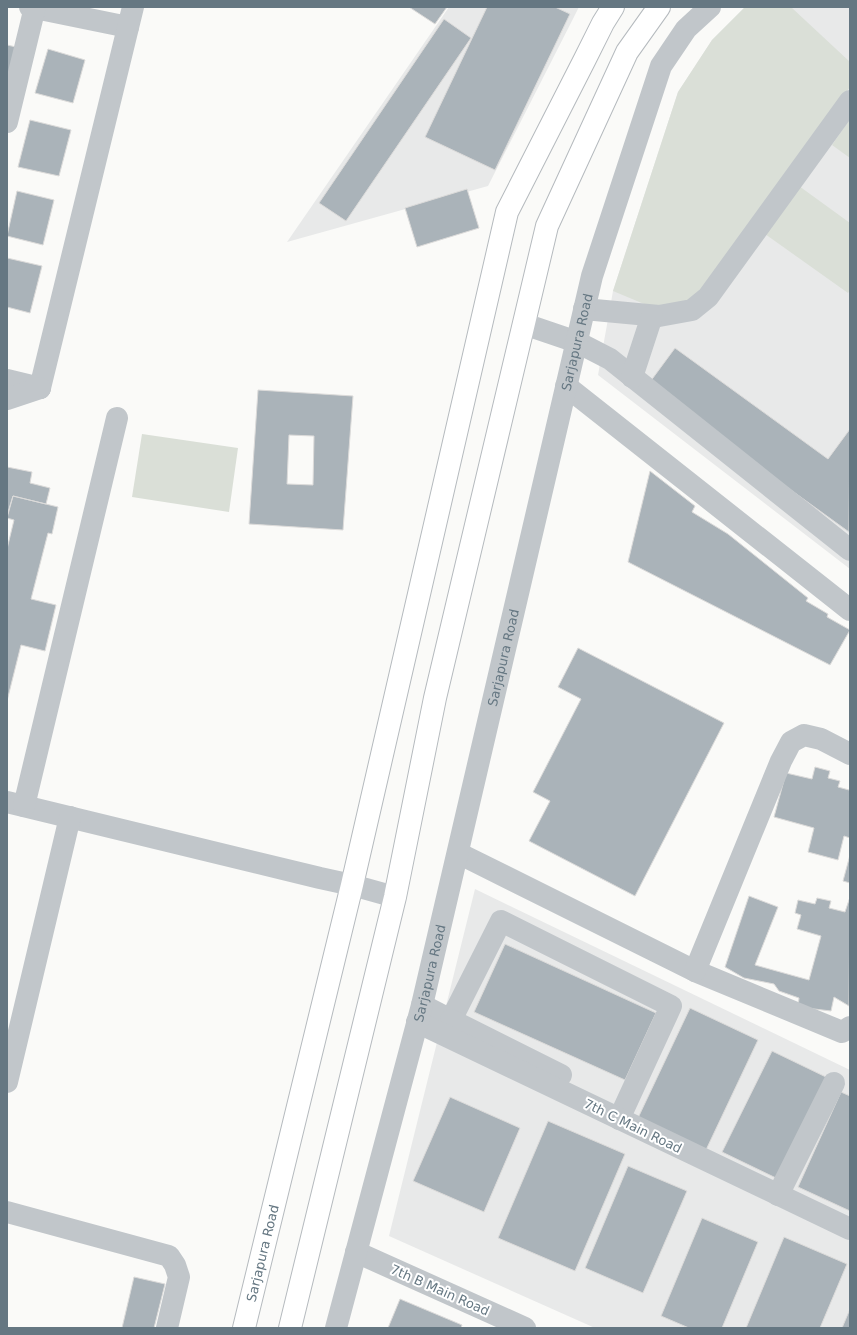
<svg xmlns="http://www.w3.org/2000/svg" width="857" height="1335" font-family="'DejaVu Sans',sans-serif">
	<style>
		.built { fill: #e8e9e9 }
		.green { fill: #dadfd7 }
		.building { fill: #aab3b9; stroke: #dcdbda; fill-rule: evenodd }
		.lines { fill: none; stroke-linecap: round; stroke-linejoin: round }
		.major-casing { stroke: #b5babe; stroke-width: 24 }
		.minor { stroke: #c1c6ca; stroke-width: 22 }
		.major { stroke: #fff; stroke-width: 22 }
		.labels { text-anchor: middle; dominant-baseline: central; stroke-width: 4; stroke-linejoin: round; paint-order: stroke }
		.street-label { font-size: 13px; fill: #657782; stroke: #fff }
	</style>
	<rect width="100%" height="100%" fill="#fafaf8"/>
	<path class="built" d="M449,7H579L488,186L287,242Z
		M745,7H850V569L598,375L613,291L678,92L712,40Z
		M475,889L850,1070V1328H595L389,1236Z"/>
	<path class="green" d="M745,7H791L850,62V87L680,319L613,291L678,92L712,40Z
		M850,119V158L832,145Z
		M799,186L850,223V290L848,293L765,234Z
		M142,434L238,448L229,512L132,497Z"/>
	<path class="building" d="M409,7H447L435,24Z
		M487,7H555L570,14L495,170L425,137Z
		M444,19L471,38L346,221L319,203Z
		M7,45L16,47L7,84Z
		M48,49L85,60L73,103L35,93Z
		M30,120L71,130L59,176L18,167Z
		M467,189L479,228L417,247L405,208Z
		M17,191L54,200L43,245L7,236Z
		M7,258L42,266L30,313L7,307Z
		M675,348L828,459L850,429L849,532L647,386Z
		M258,390L353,396L343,530L249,524ZM289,435L314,436L313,485L287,484Z
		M7,467L32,472L30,483L50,488L46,504L13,496L8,512L7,511Z
		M650,471L695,506L692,512L728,534L808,598L806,601L828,614L827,617L850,630L830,665L628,562Z
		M13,496L58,507L52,534L48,533L31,599L56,605L45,651L21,645L7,701V549L14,520L7,518Z
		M578,648L724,723L635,896L529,841L550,801L533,792L581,699L558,687Z
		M815,767L830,771L828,778L840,781L838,787L849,790L850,788V838L844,836L838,860L808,852L814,828L774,817L786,773L812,779Z
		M850,855V883L843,881Z
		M749,896L778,907L755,965L809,980L821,936L797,929L801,915L795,913L798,900L815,904L817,898L831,901L829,908L845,912L850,897L849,1006L834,997L831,1011L798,1007L799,998L779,991L774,984L744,978L725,967Z
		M505,944L656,1013L625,1080L474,1012Z
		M690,1008L758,1040L705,1152L637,1120Z
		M772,1051L828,1078L778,1179L722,1152Z
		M841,1092L850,1096V1211L798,1187Z
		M450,1097L520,1128L484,1212L413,1181Z
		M548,1121L625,1154L575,1271L498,1238Z
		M628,1166L687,1191L643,1293L585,1268Z
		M702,1218L758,1242L722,1328H689L661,1316Z
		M784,1237L847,1264L820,1328H746Z
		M134,1277L165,1284L154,1328H122Z
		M400,1299L462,1325L461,1328H388Z
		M850,1309V1328H842Z"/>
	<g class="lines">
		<g class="major-casing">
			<g id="major">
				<path id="s2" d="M244,1328L352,885L507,212L585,59L603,23L613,7"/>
				<path d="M290,1328L395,897L435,698L547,226L627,52L659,7"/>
			</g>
		</g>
		<g class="minor">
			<path d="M30,7L128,27"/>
			<path d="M7,122L35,7"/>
			<path d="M584,309L659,316L692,310L708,297L850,101"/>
			<path d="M524,324L577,342L610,359L850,550"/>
			<path d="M632,377L652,316"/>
			<path d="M7,380L40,388"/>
			<path d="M566,386L850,610"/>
			<path d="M40,388L133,7"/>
			<path d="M7,399L40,388"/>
			<path d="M7,802L320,878L352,885L395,897"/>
			<path d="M24,806L117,418"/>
			<path d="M458,853L695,971L842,1032L850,1027"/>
			<path d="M695,971L781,761L791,742L804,735L821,739L850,754"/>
			<path d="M422,1005L451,1020L501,921L671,1006L619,1119"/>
			<path d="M451,1020L561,1075"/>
			<path d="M417,1022L850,1229"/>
			<path d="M7,1082L70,817"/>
			<path d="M778,1195L834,1083"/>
			<path d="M7,1212L169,1256L175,1265L179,1277L167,1328"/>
			<path d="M356,1252L525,1328"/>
			<path id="s1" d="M336,1328L422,1005L592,276L661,66L686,29L710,7"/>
		</g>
		<use href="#major" class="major"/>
	</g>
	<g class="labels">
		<g class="street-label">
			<text stroke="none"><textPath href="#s1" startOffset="1015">Sarjapura Road</textPath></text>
			<text stroke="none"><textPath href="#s1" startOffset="691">Sarjapura Road</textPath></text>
			<text stroke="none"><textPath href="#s1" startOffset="367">Sarjapura Road</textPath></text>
			<text transform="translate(633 1126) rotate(26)">7th C Main Road</text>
			<text stroke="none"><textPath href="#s2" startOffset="77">Sarjapura Road</textPath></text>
			<text transform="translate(440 1290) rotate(24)">7th B Main Road</text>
		</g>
	</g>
	<rect width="857" height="1335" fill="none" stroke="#657782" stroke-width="16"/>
</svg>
